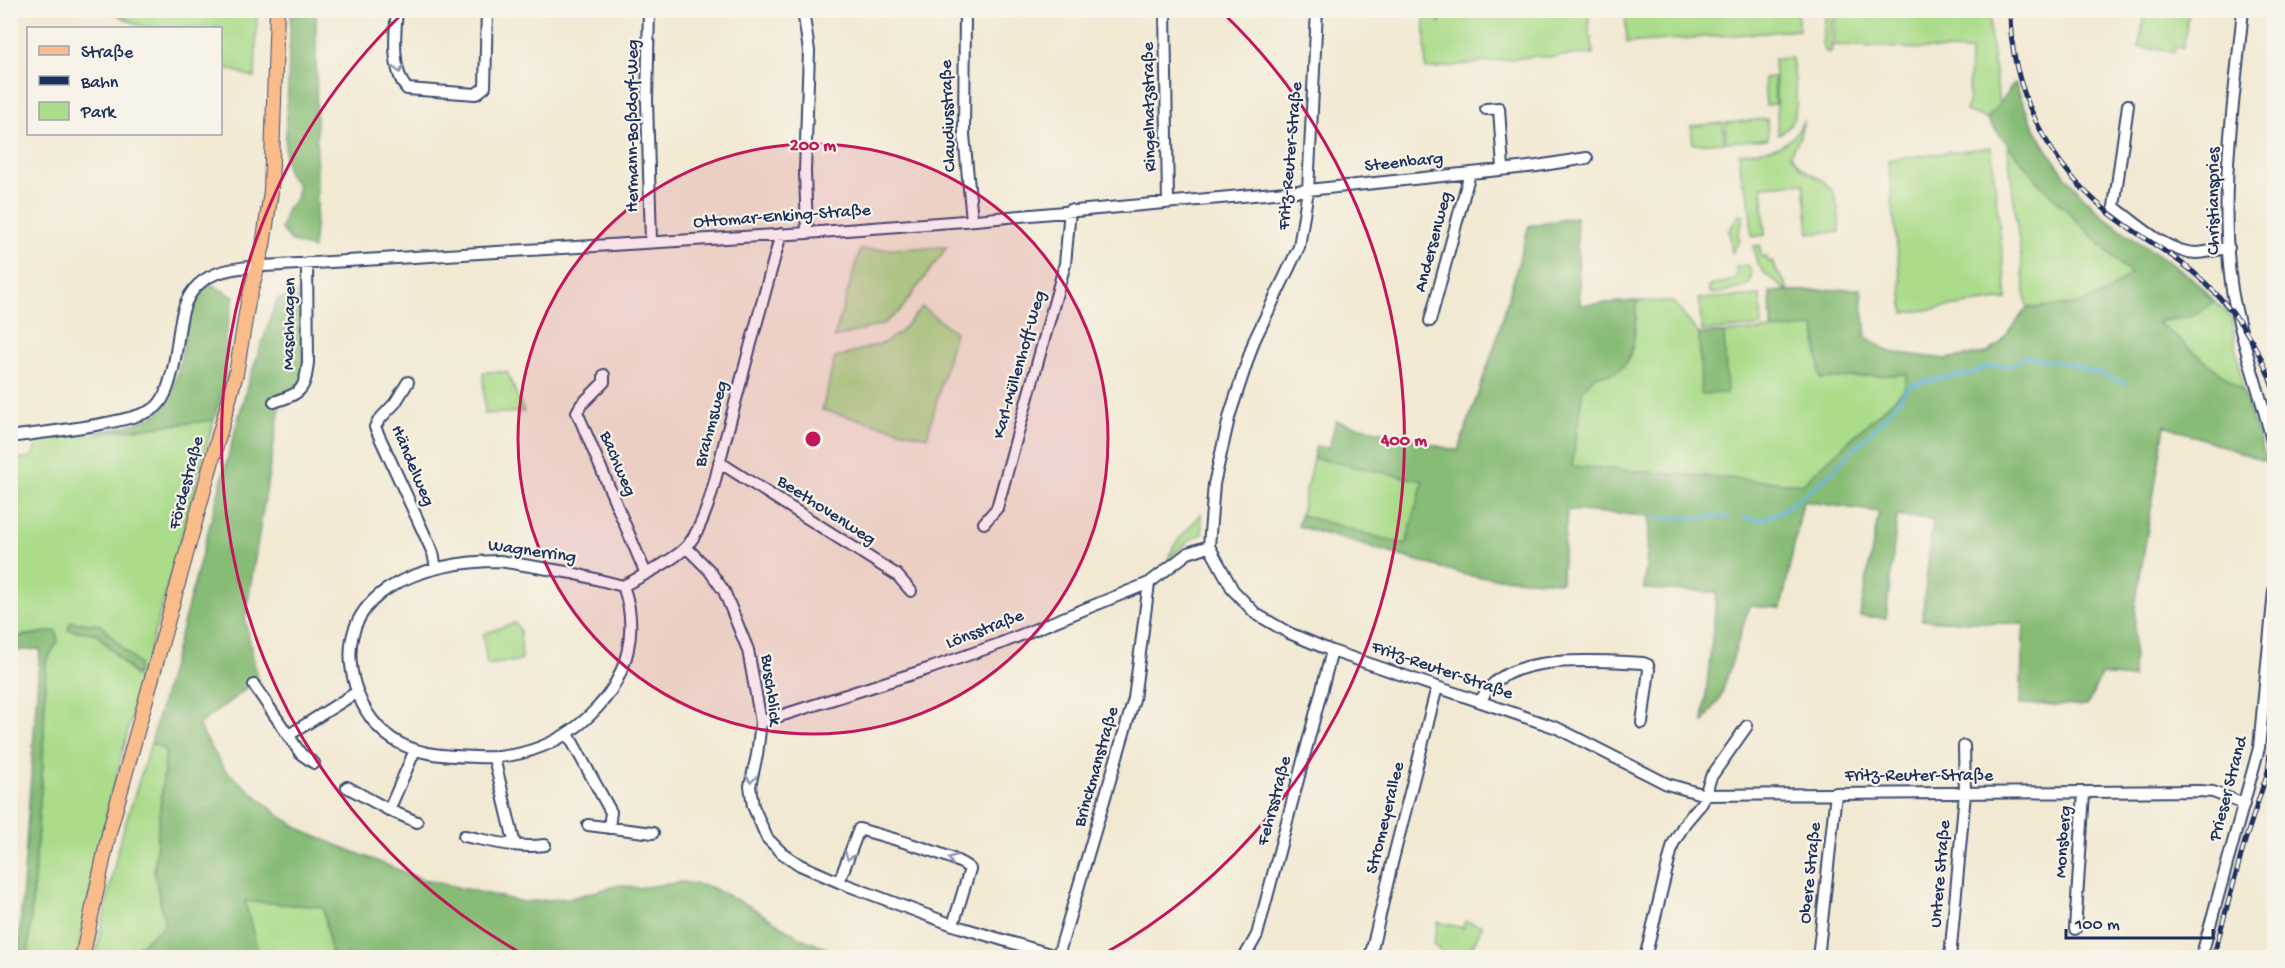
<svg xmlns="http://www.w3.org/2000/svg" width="2285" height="968" font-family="'Gochi Hand',sans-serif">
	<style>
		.green { fill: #aadc8a; stroke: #628674; stroke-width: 1.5; fill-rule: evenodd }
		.forest { fill: #87bc76; stroke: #51766a; stroke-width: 1.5 }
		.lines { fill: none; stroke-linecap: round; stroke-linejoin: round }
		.stream { stroke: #6cb8e5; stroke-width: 3 }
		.minor-casing { stroke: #3b4b70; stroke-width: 14 }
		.major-casing { stroke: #3b4b70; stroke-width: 16 }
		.minor { stroke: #fff; stroke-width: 10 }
		.major { stroke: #f9bc8a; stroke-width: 14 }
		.rail-casing { stroke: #1b2f5e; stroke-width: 5 }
		.rail { stroke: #f7f3e8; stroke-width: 3; stroke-dasharray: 9; stroke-linecap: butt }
		.oneway { stroke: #8d97ae }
		.ring { fill: none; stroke: #c2185b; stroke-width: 3 }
		.labels { text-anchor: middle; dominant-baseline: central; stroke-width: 4.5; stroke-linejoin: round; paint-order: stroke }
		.street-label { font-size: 18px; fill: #1b2f5e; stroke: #f7f3e8 }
		.centre { fill: #c2185b; stroke: #f7f3e8; stroke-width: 3 }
		.ring-label { font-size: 18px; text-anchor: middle; font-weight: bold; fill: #c2185b; stroke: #f7f3e8; stroke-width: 4.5; stroke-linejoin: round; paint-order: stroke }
	</style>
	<rect width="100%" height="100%" fill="#f7f3e8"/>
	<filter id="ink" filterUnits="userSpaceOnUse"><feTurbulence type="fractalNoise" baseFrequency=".0167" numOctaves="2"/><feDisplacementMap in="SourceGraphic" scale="12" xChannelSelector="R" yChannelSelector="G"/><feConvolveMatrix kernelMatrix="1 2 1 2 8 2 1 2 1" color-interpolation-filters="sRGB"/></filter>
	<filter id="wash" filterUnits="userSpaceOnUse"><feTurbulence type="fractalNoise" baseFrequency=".008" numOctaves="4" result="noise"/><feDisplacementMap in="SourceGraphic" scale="24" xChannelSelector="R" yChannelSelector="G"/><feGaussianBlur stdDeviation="1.35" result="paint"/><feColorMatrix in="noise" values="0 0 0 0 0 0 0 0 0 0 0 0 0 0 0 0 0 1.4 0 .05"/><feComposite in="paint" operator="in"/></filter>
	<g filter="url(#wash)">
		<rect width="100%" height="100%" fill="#f2e9d3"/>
		<path class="green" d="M109,11H257L255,78L221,66L220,28H145Z
			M1424,11H1436L1440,24V11H1589V36L1592,38L1593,55C1574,51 1555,61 1537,56L1426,69Z
			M1625,11H1797L1799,30L1627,43Z
			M1826,11H1833L1829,44L1832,45L1836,11H1991L1990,33L1999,103L2015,83C2035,140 2070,190 2117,227C2142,246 2173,261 2196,282C2208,294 2219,306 2232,318L2243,391L2267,462L2165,425L2135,605L2133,678L2101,675L2087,706L2020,704L2024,624L1922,620L1933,519L1897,516L1886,618L1860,616L1879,512L1803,501L1781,608L1749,606L1721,696L1703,723L1717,592L1644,589L1650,516L1567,510L1561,582L1470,576L1298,526L1316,446L1329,448L1336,421L1458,451L1495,345L1529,226L1576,217L1580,305L1637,301L1673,302L1699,334L1771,330L1770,292L1787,291C1770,277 1754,270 1754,246L1760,245L1761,257L1767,256V262L1772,261C1775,274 1786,279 1788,291L1861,289L1865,337L1889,352L1945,359L1988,353L2000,343L2027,308L2007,143L1987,119L1966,111L1969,98L1970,51L1833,45L1831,52H1826L1822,44Z
			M2145,11H2189L2183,48L2175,47L2174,52L2139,47Z
			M1792,58C1794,80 1806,124 1778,134L1774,59Z
			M1774,77L1775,104L1766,105L1764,78Z
			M1767,119L1768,139L1726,142V123Z
			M1804,120L1799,139L1790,154L1801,168L1825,182L1834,193L1838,207L1840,232L1809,233L1804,183L1762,186L1765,235L1752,237L1749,197L1742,180L1739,153C1770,149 1790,151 1804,120Z
			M1723,123L1724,142L1693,144L1691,126Z
			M1991,147L2007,299L1904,313L1888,160Z
			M1740,213L1744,217L1738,235L1740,241L1732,253L1729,231Z
			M947,247L900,311L883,324L834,338L860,250Z
			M1744,265L1749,266C1753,274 1752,281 1746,287L1714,294L1709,292L1708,287C1719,281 1733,285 1738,273L1735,268Z
			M1760,295L1762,326L1702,331L1699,299Z
			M922,307L955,332L927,437L822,410L835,358L886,342L900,332Z
			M483,372H507L524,412L485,414Z
			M214,420C165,598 110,776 77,957H28L43,762L46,661L58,641L55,631L11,637V460L32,457L38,440ZM70,622L101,625L135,676L96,633L68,630Z
			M1201,514L1202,534L1190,540L1168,559L1175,544Z
			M515,623L520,630L522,660L487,665L483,634Z
			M151,743L166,749L154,871L165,925L125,957L95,958L119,844Z
			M245,901L323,907L331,951L330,957H259Z
			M1465,921L1482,926L1469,954C1462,954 1461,955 1455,957C1448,960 1439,949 1433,945L1438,922L1463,928Z"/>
		<path class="forest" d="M291,11H316L317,205L313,249L291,241L281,229L287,208L296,200L298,185L288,174L285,157Z
			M2015,83C2035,140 2070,192 2119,228C2143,246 2171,261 2195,281C2202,287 2207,295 2213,302C2193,320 2182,317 2157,322L2243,391L2267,462L2165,425L2135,605L2133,678L2101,675L2087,706L2020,704L2024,624L1922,620L1933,519L1897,516L1886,618L1860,616L1879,512L1803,501L1781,608L1749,606L1721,696L1703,723L1717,592L1644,589L1650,516L1567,510L1561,582L1470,576L1298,526L1301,515L1406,545L1423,481L1313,458L1316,446L1329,448L1336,421L1458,451L1495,345L1529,226L1576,217L1580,305L1637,301C1634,332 1639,378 1596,375L1583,389L1572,466L1802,484L1904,390L1907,374L1820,379L1815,327L1772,330L1770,292L1861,289L1866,337L1889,352L1945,359L1988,353L2000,343L2027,308L2074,305L2103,295L2130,274L2040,184L1987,119Z
			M212,285L234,297L225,336L226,377L214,420L96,433C113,428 149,423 161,410C180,390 184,330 191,303C196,294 201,286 212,285Z
			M302,290L304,369L299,384L282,394L245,619L258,680L198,725L224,769L280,816L307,833L421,879L523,902L571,898L620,885L638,888L683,882L710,887L751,907L799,937L847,957L368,958L349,954L348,957H330L331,951L323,907L245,901L259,957L125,958L165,925L154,871L166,750L151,743L248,383L277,300Z
			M1724,333L1727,393L1701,394L1699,334Z
			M70,622L101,625L139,665L136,676L96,633L68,630Z
			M56,631L58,641L46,661L43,762L28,957H18L40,649L11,651V638Z"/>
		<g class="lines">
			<path class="stream" d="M1657,518L1729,517
				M1744,518L1761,520L1780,512L1817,486L1884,419L1909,386L1940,378L1970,374L1991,365L2012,366L2025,356L2074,365L2126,383"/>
		</g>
	</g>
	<g filter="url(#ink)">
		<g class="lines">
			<g class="minor-casing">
				<path id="minor" d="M397,10C395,33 391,70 407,89L476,94L485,87L487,10
					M649,10L647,101L651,241
					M803,10L809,51L805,172L807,233
					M965,10L964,135L972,220
					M1165,10L1168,202
					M1317,10L1308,190L1299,247L1254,341L1230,414L1214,484L1209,546L1233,590L1256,614L1289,633L1332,651L1557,728L1667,784L1705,795L2200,791L2213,792L2244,804
					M2243,10C2234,102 2218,197 2232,290C2241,344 2262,396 2274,449
					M2128,105L2114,207C2138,224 2165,252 2196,253C2206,253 2218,249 2229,248
					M1486,109L1499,108L1503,168
					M1430,321L1470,173
					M604,375V382L581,405L577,412L646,574
					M408,382L395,403L379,420L375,427L433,553L436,568
					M274,402C301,393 305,391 308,362L307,263
					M10,437C37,433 141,423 157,406C166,397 170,381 173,369C177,351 178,333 182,315C193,265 239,268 281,265L807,233L964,221L1308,190L1537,166L1587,158
					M719,462L897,575L911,591
					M984,523L997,508L1065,264L1070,210
					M686,547L709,570L724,591L748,650L761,722L757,755L750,786L753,806L767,838L782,853L800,865L839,882L953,925L1063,958
					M500,561L572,573L623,586C639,629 628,675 597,708C566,742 522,760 476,757C450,756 425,756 401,744C377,732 362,709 355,685C328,590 426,561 500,561Z
					M623,586C640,577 677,559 688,545C709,519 717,469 726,437C744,369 762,302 781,234
					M254,685L301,754L314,763
					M1481,700C1484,695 1487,689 1492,685C1521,654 1603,661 1643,663L1648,665L1649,670L1642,723
					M761,722L931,668L999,644L1149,583L1188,553L1209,546
					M568,734L611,812L609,828
					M289,735L357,692
					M494,758L515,845
					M347,787L389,810L417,822
					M389,810L415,750
					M588,825L653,833
					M464,836C491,841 518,849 545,845
					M839,882L859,829C882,836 957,855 970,869L953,925
					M2075,929L2084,793
					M1058,956L1134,699L1149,583
					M1244,958L1257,935L1332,651
					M1370,958L1392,863L1437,687
					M1645,958L1673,844L1685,823L1702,803L1711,777L1747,726
					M1818,958L1836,793
					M1950,958L1965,793L1964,746
					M2201,958L2259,748L2274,591"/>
			</g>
			<g class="major-casing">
				<path id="major" d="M82,958L109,833L236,374L248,302L263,246L271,191L277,10"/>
			</g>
			<use href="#minor" class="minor"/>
			<use href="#major" class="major"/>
			<g class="rail-casing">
				<path id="rail" d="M2010,10C2010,88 2048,164 2108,212C2135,234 2167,250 2193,272C2230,303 2260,345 2274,391
					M2213,958L2245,841L2268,771L2274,717"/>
			</g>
			<use href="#rail" class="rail"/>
		</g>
		<defs><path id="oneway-chevron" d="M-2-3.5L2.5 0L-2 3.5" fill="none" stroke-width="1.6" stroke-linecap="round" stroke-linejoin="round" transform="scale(1.5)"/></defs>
		<g class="oneway">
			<use href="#oneway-chevron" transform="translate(399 69) rotate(79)"/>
			<use href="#oneway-chevron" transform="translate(751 779) rotate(95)"/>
			<use href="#oneway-chevron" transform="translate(849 856) rotate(111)"/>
			<use href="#oneway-chevron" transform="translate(952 859) rotate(-159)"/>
		</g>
	</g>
	<circle cx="813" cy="439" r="295" fill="#c2185b" fill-opacity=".12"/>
	<g class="ring">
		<circle cx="813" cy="439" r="295"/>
		<path d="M526 956A591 591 0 0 1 402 14M1224 14A591 591 0 0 1 1100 956"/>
	</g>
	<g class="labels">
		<g class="street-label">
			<text transform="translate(1150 107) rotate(-91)">Ringelnatzstraße</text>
			<text transform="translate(949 116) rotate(-92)">Claudiusstraße</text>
			<text transform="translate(633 126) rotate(-90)">Hermann-Boßdorf-Weg</text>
			<text transform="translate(1291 156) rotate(-85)">Fritz-Reuter-Straße</text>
			<text transform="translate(1404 163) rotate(-6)">Steenbarg</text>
			<text transform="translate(2214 201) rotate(-90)">Christianspries</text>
			<text transform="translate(782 217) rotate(-4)">Ottomar-Enking-Straße</text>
			<text transform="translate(1434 242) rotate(-75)">Andersenweg</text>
			<text transform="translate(290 324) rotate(-89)">Maschhagen</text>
			<text transform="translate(1020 365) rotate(-74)">Karl-Müllenhoff-Weg</text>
			<text transform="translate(712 424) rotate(-75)">Brahmsweg</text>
			<text transform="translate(617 464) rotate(67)">Bachweg</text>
			<text transform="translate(412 466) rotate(67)">Händelweg</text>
			<text transform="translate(187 483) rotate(-75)">Fördestraße</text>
			<text transform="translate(826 511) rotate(33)">Beethovenweg</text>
			<text transform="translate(532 552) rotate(8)">Wagnerring</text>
			<text transform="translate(985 630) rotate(-21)">Lönsstraße</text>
			<text transform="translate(1442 671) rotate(19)">Fritz-Reuter-Straße</text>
			<text transform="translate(770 690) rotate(83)">Buschblick</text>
			<text transform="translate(1097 767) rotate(-74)">Brinckmanstraße</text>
			<text x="1919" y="776">Fritz-Reuter-Straße</text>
			<text transform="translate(2229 789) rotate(-75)">Prieser Strand</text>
			<text transform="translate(1275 801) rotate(-75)">Fehrsstraße</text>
			<text transform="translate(1386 818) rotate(-76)">Stromeyerallee</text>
			<text transform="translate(2064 842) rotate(-86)">Monsberg</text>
			<text transform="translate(1811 873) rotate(-84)">Obere Straße</text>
			<text transform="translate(1941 874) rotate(-85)">Untere Straße</text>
		</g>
	</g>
	<circle cx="813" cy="439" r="9" class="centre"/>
	<g class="ring-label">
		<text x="813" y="150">200 m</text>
		<text x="1404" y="445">400 m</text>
	</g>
	<rect width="2285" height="968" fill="none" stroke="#f7f3e8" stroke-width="36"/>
	<rect x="27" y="27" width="195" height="108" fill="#f7f3e8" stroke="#9fa5b1" stroke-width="1.5"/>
	<rect x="39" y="46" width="30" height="9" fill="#f9bc8a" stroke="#9fa5b1" stroke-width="1.5"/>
	<text x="81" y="57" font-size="18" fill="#1b2f5e">Straße</text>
	<rect x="39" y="76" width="30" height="9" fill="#1b2f5e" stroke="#9fa5b1" stroke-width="1.5"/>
	<text x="81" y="87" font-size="18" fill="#1b2f5e">Bahn</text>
	<rect x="39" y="102" width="30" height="18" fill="#aadc8a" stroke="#9fa5b1" stroke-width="1.5"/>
	<text x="81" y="117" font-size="18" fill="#1b2f5e">Park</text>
	<path d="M2066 929v9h147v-9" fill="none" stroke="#1b2f5e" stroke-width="3"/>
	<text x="2075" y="929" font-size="18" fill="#1b2f5e" stroke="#f7f3e8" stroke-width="4.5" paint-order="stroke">100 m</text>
</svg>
